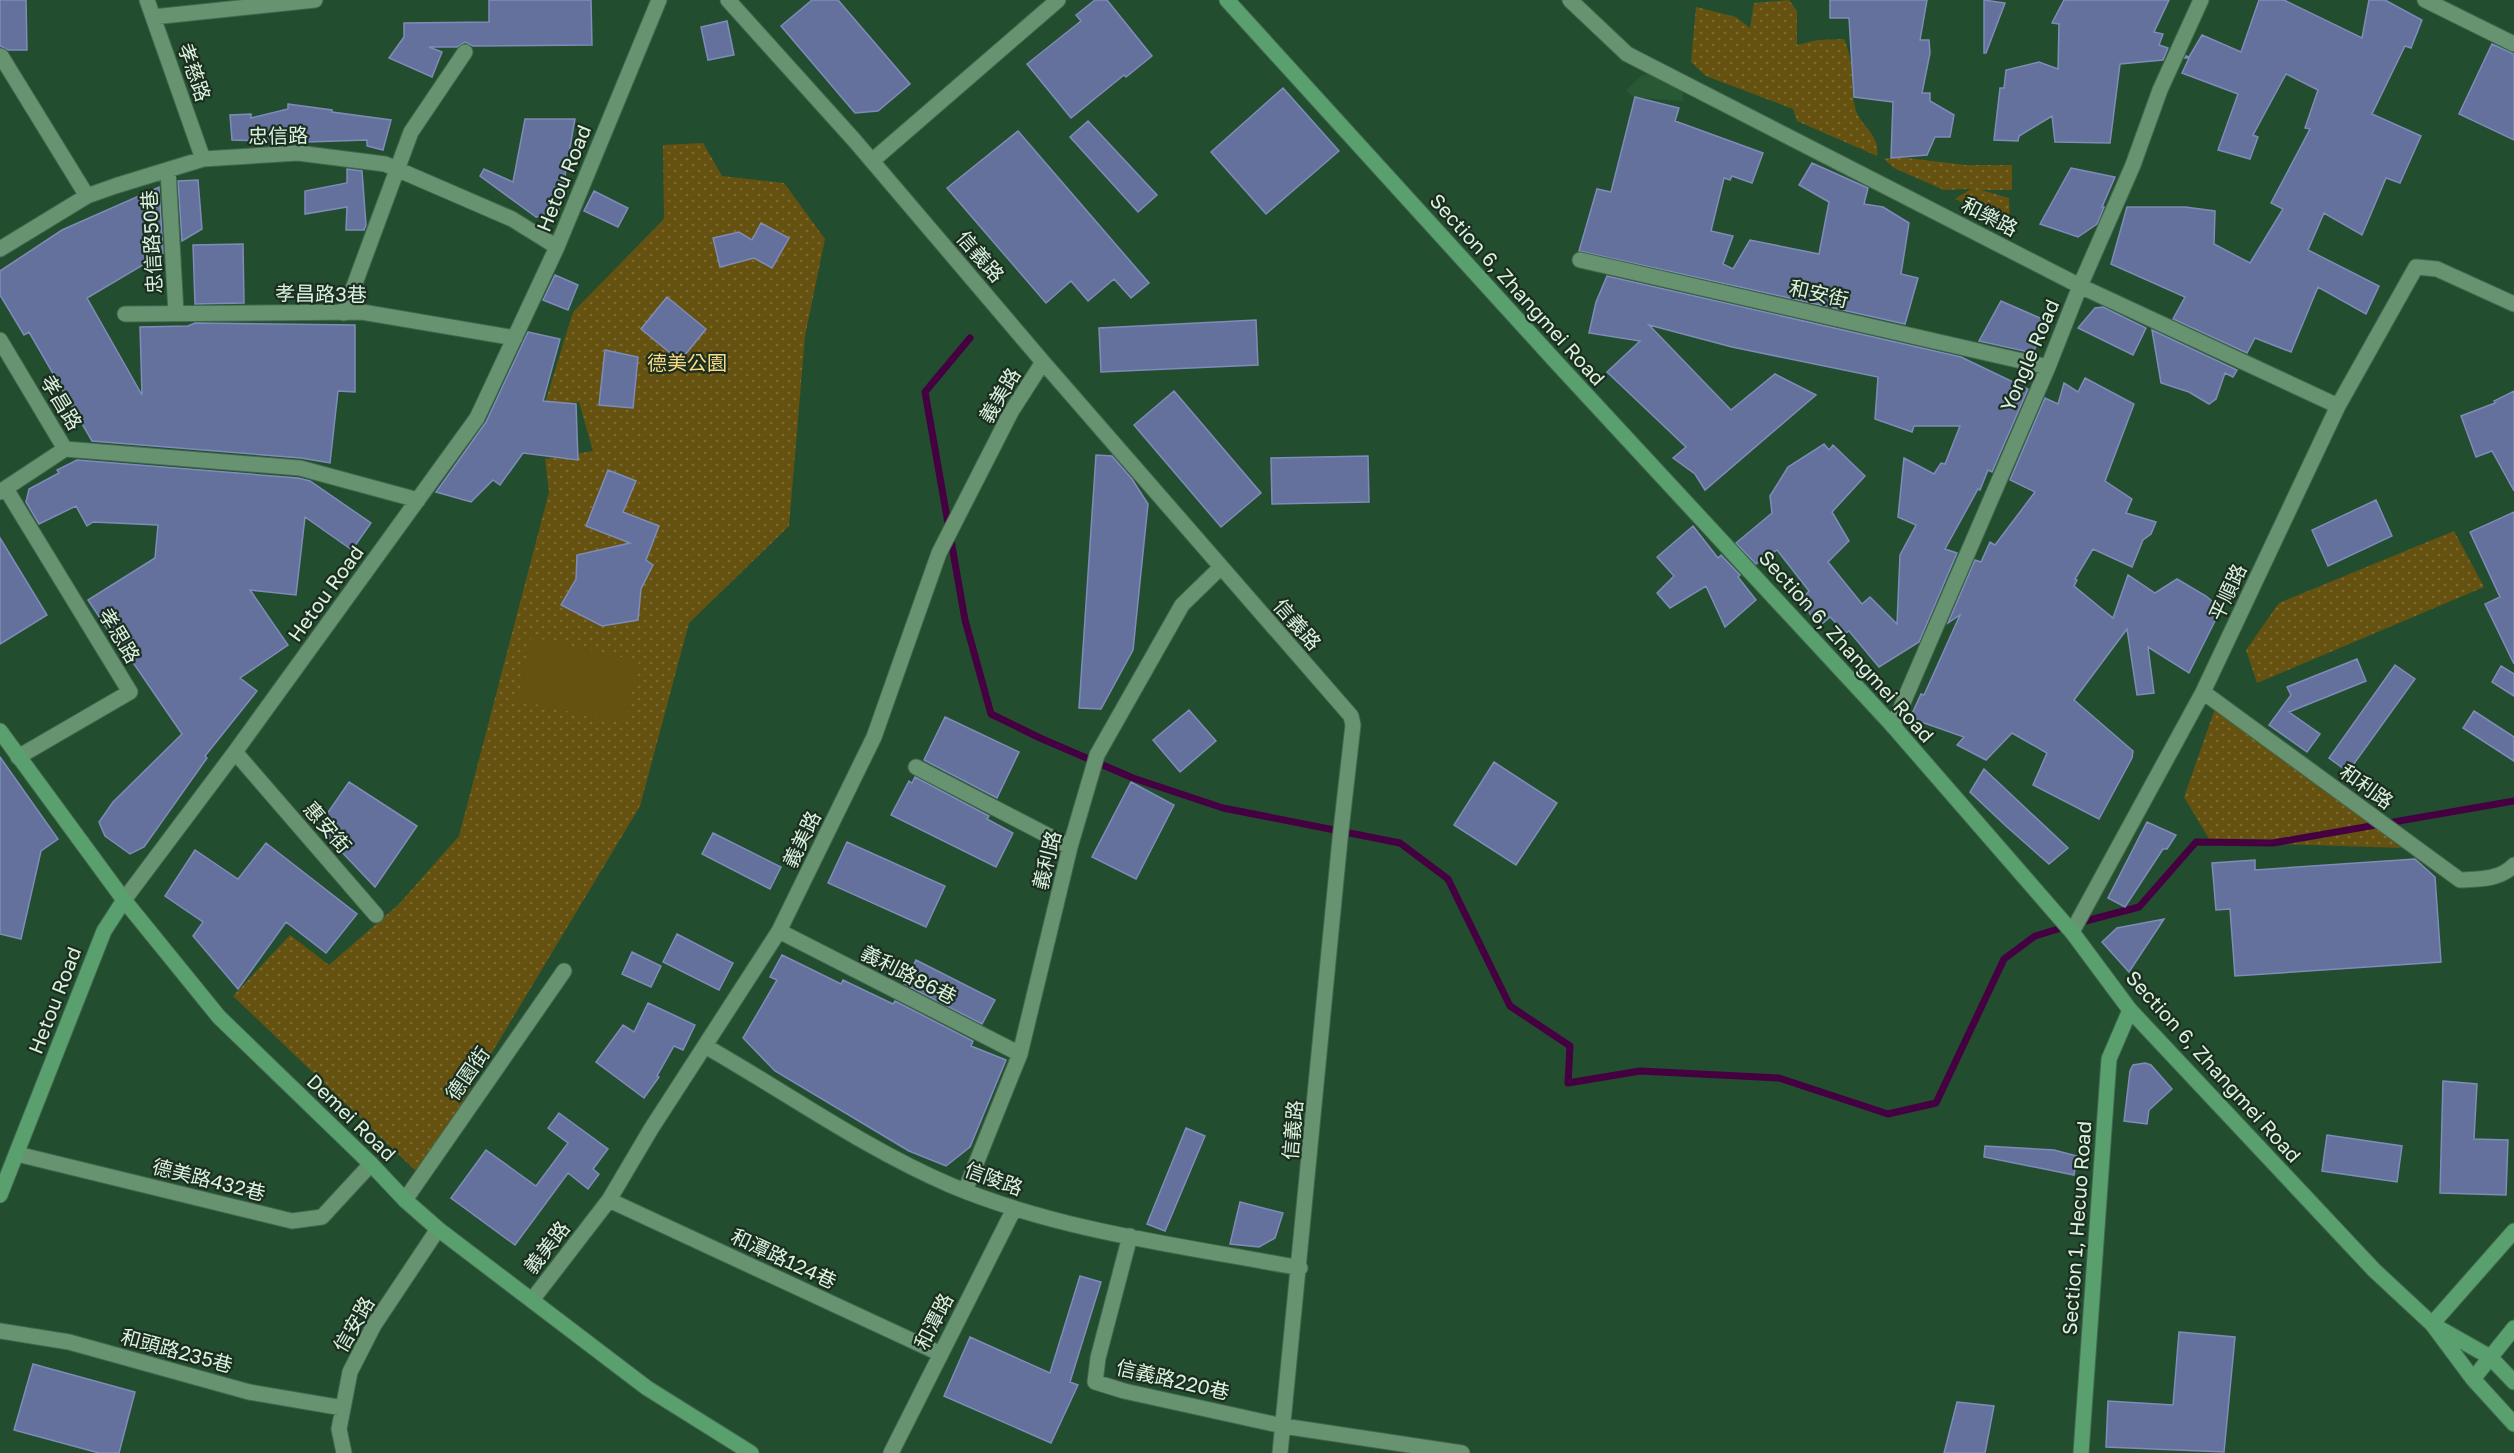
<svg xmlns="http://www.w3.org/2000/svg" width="2514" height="1453" font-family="'Golos Text','Noto Sans TC',sans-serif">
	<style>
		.built { fill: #275935 }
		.grass { fill: url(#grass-dots) }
		.pitch { fill: #665210 }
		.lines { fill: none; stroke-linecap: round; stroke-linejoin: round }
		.stream { stroke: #450041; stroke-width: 7 }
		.building { fill: #64719d; stroke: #7e8cb9; stroke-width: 1.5 }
		.street-casing { stroke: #41684e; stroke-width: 17 }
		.secondary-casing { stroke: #41684e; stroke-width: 17 }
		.street { stroke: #679371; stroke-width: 15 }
		.secondary { stroke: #59a06e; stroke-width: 15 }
		.labels { text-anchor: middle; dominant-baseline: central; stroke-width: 4.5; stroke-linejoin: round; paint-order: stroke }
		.street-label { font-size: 20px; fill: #dbf2df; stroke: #1c2e20 }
		.park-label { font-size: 20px; fill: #fadb84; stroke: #1c2e20 }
	</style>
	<defs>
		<pattern id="grass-dots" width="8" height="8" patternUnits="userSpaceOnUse" patternTransform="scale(1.5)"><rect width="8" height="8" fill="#665210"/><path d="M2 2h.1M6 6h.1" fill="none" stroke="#7b6b32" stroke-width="1.8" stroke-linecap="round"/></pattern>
	</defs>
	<rect width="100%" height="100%" fill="#234d2f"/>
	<path class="built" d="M1647,74L1654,75L1683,91V101L1633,97L1626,90L1641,76Z"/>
	<path class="grass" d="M1789,0L1797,11V45L1818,40L1844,39C1856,67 1849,81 1855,107C1859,126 1881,134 1877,156L1797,121L1793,109L1706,76L1691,62L1696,7L1736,17L1750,28L1754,3Z
		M703,143L722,176L784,183L825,239L805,336L789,526L689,623L640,806L419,1174L233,996L290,935L329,965L399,904L459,836L549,492L545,459L593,451L579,402L544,406L573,312L664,219L663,145Z
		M1899,157L1965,165H2012V190H1981L2009,198L2010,223L1955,199L1971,189L1944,190L1894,168L1884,159Z
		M2454,531L2484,587L2257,683L2246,650L2279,603Z
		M2217,703L2404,848L2211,842L2184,797Z"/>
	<path class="pitch" d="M531,637L639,661L625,724L517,700Z"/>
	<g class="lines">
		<path class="stream" d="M970,338L925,392L965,620L991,714L1040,738L1133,778L1223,808L1400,843L1448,879L1510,1006L1570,1046L1568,1083L1640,1071L1779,1078L1888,1114L1936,1103L2004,959L2035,936L2068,926
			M2078,923L2139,907L2196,842L2273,843L2514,801"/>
	</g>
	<path class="building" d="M0,0H26L27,50H8L0,46Z
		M489,0H591L592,45L473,46L465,42L457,47H429L442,52L432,77L389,58L404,37V23L489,22Z
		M812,0H838L910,84L878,111L855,113L781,26Z
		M1095,0H1107L1152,56L1126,77L1124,75L1071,118L1027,64L1081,21L1076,15Z
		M1830,0H1927L1920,40H1929L1930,53L1922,93H1930V101L1954,115L1950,137H1935L1927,155L1891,158L1893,102L1854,97L1849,18H1830Z
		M1984,0L2005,3L1986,53H1984Z
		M2064,0H2169L2154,32L2163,34L2159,45L2168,48L2163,60L2120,64L2110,143L2055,142L2052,116L2019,136L2018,141L1994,140L2000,88H2004L2006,70L2039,62L2058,69L2059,24L2052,23Z
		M2259,0H2284L2362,38L2369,0H2385L2422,20L2411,48L2405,46L2372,114L2421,136L2400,183L2386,178L2362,235L2324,213L2308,250L2379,286L2366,314L2318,287L2291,352L2255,338L2247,353L2173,319L2185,297L2111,264L2127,207H2185L2215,211L2214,244L2250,263L2283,209L2271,203L2310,129L2305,128L2318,90L2286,74L2253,135L2258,137L2250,159L2218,150L2238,94L2182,73L2189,58H2185L2186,56L2189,57L2202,35L2241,52Z
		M727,21L734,55L708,60L701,27Z
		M2492,44L2514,54V140L2459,114Z
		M1283,88L1339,151L1266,214L1211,152Z
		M1635,97L1679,108L1675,121L1763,153L1752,183L1732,176L1730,180L1724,178L1711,231L1733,236L1723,264L1733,269L1750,240L1819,254L1829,202L1799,185L1812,163L1868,188L1864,204L1883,207L1909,223L1901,274L1918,278L1905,324L1579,251L1597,189L1611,192Z
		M288,104L332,110V112L391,120L383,150L367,146V140L307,142L232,140L230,115L251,114V118L288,109Z
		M525,119H575L558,215L536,217L480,176L484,169L513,182Z
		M1088,121L1157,195L1138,212L1070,137Z
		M1018,131L1149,283L1131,298L1114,279L1088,301L1071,281L1046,303L947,188Z
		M2071,168L2115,177L2102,207H2104L2097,224L2078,237L2040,224Z
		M347,169L362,171L366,225L364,230H346L347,207L305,214V191L347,183Z
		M198,180L202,229L182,241L178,181Z
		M159,187L163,253L87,298L142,395L140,327L188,326L195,323L355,325V392L338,391L330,463L301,458L92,441L29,332L24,335L0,295V271L62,230Z
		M594,191L628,208L618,227L584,211Z
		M761,223L789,238L772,268L754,258L720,267L713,238L739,232L752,240Z
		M243,244L244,303L195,304L193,245Z
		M555,275L578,285L568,310L543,300Z
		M1607,276L1961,357L2028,389L1992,472L1988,470L1980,490L1978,489L1945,549L1957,553L1919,642L1879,667L1849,631L1846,633L1830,617L1823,623L1810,614L1802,599L1809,591L1777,550L1756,564L1736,543L1772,513L1770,496L1788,467L1824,444L1829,450L1833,445L1865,476L1832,512L1849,541L1828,562L1862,604L1870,597L1897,624L1900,555L1916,525L1898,517L1904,458L1934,474L1941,463L1945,464L1960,426H1914L1912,432L1875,419L1878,377L1732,347L1649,325L1731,410L1775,374L1816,395L1705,490L1695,474L1673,458L1686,447L1607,372L1640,341L1589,333L1596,302Z
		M667,297L706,329L680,361L641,329Z
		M2001,301L2047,321L2033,353L1979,341Z
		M2103,307L2146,328L2133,355L2078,328L2095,308Z
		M1256,320L1258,365L1101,372L1099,328Z
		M2152,330L2237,370L2233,377L2225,373L2216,399L2209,404L2189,392L2161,383Z
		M528,332L560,339L543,401L576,404L578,460L523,453L500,485L493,480L471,502L436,492L486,422Z
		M605,350L638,357L633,408L599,405Z
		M2085,378L2134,404L2105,481L2132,499L2126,513L2156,522L2151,534L2143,540L2132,567L2093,549L2075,579L2077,580L2074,586L2113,618L2128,575L2155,593L2177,579L2206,596L2221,609L2189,673L2148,647L2154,693L2137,695L2127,629L2074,700L2133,751L2132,758L2099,819L2033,785L2047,753L2012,733L1986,760L1957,745L1964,737L1910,718L1921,694L1924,695L1960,615L1948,623L1975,560L1981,562L1990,542L1995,545L2035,492L2010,480L2045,398L2058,404L2064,383L2078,392Z
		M1174,391L1261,493L1221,527L1134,425Z
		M2514,391V491L2492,451L2476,457L2461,416L2495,403L2494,401Z
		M1096,455L1112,456L1132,479L1148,504L1133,650L1101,709L1079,708Z
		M1368,456L1369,502L1272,504L1271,458Z
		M77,460L298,478L310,481L371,523L352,550L305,517L296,595L250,590L288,645L240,678L257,691L205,756L207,758L144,847L130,854L105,836L99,822L113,802L182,734L132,661L134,659L112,628L108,630L88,600L155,558L158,525L93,522L87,526L76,506L39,524L26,502L29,489L59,473L57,470Z
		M608,470L636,481L623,512L659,526L646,560L653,565L641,589L638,620L602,626L561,605L576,579L577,555L630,543L586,526Z
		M2376,500L2392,536L2328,566L2312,530Z
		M2514,512V664L2485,604L2500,597L2470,532Z
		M1693,526L1718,558L1721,555L1740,575L1738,577L1756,600L1725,627L1706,586L1670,608L1657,593L1674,576L1657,557Z
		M0,538L47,615L0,644Z
		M2357,659L2366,681L2289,712L2320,734L2307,752L2269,725L2291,695L2287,687Z
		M2395,665L2415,679L2348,772L2329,758Z
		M2501,666L2514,674V696L2492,682Z
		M1189,710L1216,741L1180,772L1153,740Z
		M2474,711L2514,737V761L2463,728Z
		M945,717L1019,752L997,798L924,760Z
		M0,757L58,839L41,851L21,939L0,934Z
		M1494,762L1557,803L1516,865L1454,825Z
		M1984,769L2068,848L2049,864L2006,826L1970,792Z
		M915,777L989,816L987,819L1013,833L996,867L891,815L909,781L912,783Z
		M349,782L417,826L375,887L318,827Z
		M1131,782L1174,805L1136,879L1092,857Z
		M2147,822L2176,835L2167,849H2163L2125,907L2108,898Z
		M713,833L781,867L770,889L702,854Z
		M847,842L945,886L926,927L828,883Z
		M266,843L357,914L326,953L286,922L238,989L193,936L203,922L165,896L195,850L238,879Z
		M2415,859L2435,877L2441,962L2235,976L2230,909L2216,910L2212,863L2255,860V870Z
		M2164,919L2129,972L2102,942L2117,928Z
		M677,934L733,963L719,990L663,962Z
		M632,952L661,966L651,987L622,974Z
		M782,955L841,984L843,980L893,1004L895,1001L973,1041L971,1046L1006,1060L970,1147L946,1166L909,1151L775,1071L743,1038L777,980L770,977Z
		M916,960L995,1000L982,1024L904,984Z
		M648,1003L695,1025L683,1050L674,1046L657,1076L659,1077L644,1098L596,1062L623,1025L634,1032Z
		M2145,1063L2151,1065L2172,1089L2149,1110L2147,1124L2124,1121L2130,1071L2133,1065Z
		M2443,1081L2477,1084L2474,1139L2508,1140L2506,1195L2440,1193Z
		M559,1113L608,1149L593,1169L599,1174L588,1189L568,1173L515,1245L451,1198L486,1150L536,1186L568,1143L548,1128Z
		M1186,1128L1205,1136L1165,1231L1147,1224Z
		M2327,1135L2402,1146L2397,1182L2322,1171Z
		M1985,1146L2054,1150L2077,1156L2074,1175L1984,1157Z
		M1240,1202L1283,1213L1275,1238L1259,1247L1230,1244Z
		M1080,1276L1101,1282L1070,1382L1078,1385L1051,1443L944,1396L970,1337L1050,1373Z
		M2179,1332L2235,1337L2224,1452L2106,1447L2108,1401L2173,1405Z
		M33,1364L135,1392L119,1453H99L14,1430Z
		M1957,1402L1994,1406L1985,1453H1944Z"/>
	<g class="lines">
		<g class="street-casing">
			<path id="street" d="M147,0L203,159
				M728,0L855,141L1043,362L1351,716L1353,725L1340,839L1280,1453
				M1570,0L1627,54L2080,286L2338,406
				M2425,0L2514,44
				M153,17L315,0
				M1,56L87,196
				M872,161L1058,0
				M168,170L176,313
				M0,249L87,196L115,186L203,159L298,153L385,164L512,219L557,247
				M1580,260L2048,367
				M344,313L411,132L465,52
				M125,314L362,312L515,338
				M0,340L65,449L0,492
				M65,449L300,468L418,500
				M6,489L130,692L18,757
				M2203,692L2460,880C2479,879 2500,880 2514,865
				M1893,726L2048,367L2080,286L2133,165L2160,90L2201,0
				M235,752L376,915
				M916,767L1070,847
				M124,900L235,752L477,418L557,247L659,0
				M779,931L1020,1054
				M2072,932L2203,692L2338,406L2416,267L2437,269L2514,304
				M705,1046C786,1092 864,1148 950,1185C1059,1231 1184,1246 1300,1268
				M17,1154L292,1221L322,1217L371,1164
				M965,1191L1020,1054L1070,847L1097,755L1182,605L1221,567
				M405,1200L564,971
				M609,1200L941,1354
				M1130,1236L1098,1358L1095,1382L1124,1391L1283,1426L1462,1453
				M532,1300L609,1200L651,1129L779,931L874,737L939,553L1011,412L1043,362
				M0,1331L69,1342L249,1392L343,1408
				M344,1453L339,1429L350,1372L374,1325L438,1229
				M891,1453L1014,1209"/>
		</g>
		<g class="secondary-casing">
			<path id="secondary" d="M1227,0L1557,363L1893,726L2072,932L2130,1010L2374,1270L2432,1324L2473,1379L2514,1424
				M0,731L124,900L219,1017L371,1164L405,1200L438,1229L647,1388L751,1453
				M0,1195L104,931L124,900
				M2432,1324L2514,1231
				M2437,1327L2490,1357L2514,1382
				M2473,1379L2514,1328
				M2081,1453L2109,1059L2130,1010"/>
		</g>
		<use href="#street" class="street"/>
		<use href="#secondary" class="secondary"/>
	</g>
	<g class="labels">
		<g class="street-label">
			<text transform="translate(195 72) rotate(71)">孝慈路</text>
			<text transform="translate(278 135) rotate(-1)">忠信路</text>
			<text transform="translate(563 178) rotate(-68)">Hetou Road</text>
			<text transform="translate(1990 216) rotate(27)">和樂路</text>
			<text transform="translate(151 242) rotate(-93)">忠信路50巷</text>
			<text transform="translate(981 256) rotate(49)">信義路</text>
			<text transform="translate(1518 289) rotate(48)">Section 6, Zhangmei Road</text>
			<text transform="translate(321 293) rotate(1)">孝昌路3巷</text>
			<text transform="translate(1819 293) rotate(13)">和安街</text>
			<text transform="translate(2029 355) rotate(-67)">Yongle Road</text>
			<text transform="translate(999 395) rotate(-59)">義美路</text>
			<text transform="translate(62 402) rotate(59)">孝昌路</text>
			<text transform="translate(2227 592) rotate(-65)">平順路</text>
			<text transform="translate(325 593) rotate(-54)">Hetou Road</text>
			<text transform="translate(1298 624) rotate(49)">信義路</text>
			<text transform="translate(120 635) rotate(59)">孝思路</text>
			<text transform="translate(1847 646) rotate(48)">Section 6, Zhangmei Road</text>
			<text transform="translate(2367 786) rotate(36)">和利路</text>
			<text transform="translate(328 827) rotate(49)">惠安街</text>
			<text transform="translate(801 839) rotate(-64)">義美路</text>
			<text transform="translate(1046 860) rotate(-76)">義利路</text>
			<text transform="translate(909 974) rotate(27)">義利路86巷</text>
			<text transform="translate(54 1000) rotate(-69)">Hetou Road</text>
			<text transform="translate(2214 1066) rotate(48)">Section 6, Zhangmei Road</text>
			<text transform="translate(467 1073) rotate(-55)">德園街</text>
			<text transform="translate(352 1117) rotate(44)">Demei Road</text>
			<text transform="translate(1292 1130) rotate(-85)">信義路</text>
			<text transform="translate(994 1178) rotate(20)">信陵路</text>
			<text transform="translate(209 1179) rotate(14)">德美路432巷</text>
			<text transform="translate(2076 1228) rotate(-86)">Section 1, Hecuo Road</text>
			<text transform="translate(546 1247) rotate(-52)">義美路</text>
			<text transform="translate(784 1258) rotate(25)">和潭路124巷</text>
			<text transform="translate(933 1321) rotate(-63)">和潭路</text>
			<text transform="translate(353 1324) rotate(-60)">信安路</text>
			<text transform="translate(177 1350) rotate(15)">和頭路235巷</text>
			<text transform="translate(1173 1379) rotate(13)">信義路220巷</text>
		</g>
		<g class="park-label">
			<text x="687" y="362">德美公園</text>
		</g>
	</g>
</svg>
